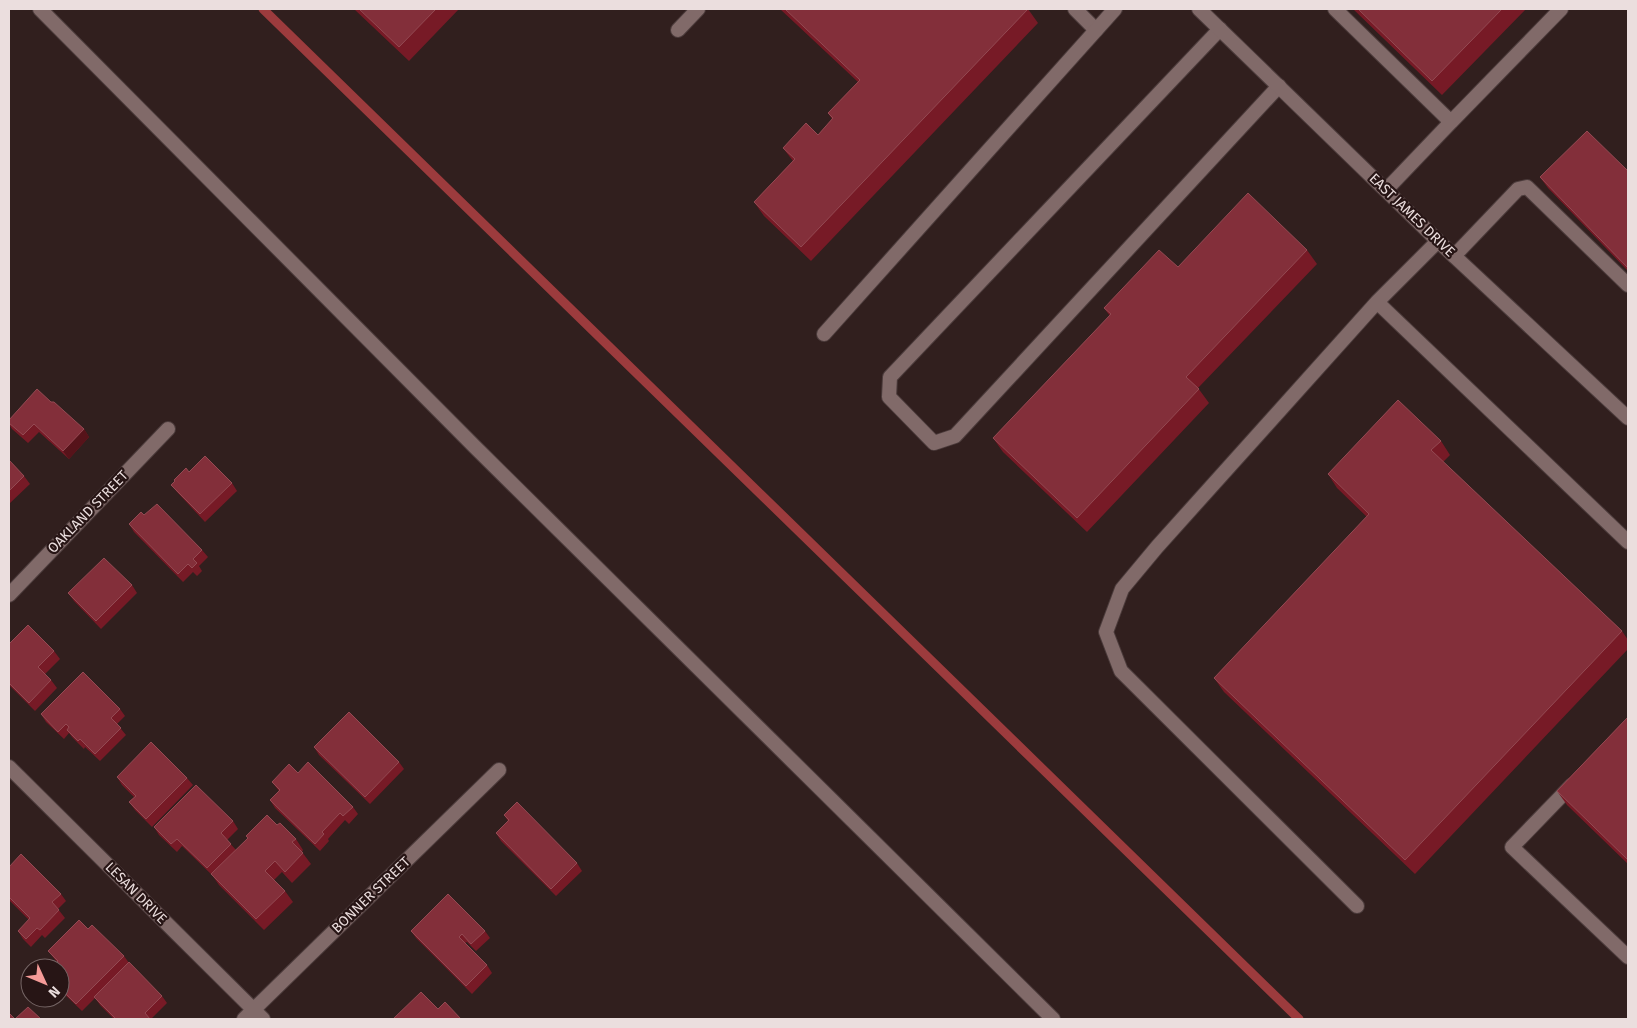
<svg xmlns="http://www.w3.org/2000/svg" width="1637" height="1028" font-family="'Fira Sans',sans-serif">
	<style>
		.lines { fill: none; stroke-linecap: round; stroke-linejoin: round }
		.stream { stroke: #9c3b3d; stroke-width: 9 }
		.service-casing { stroke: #4b3b3b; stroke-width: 16 }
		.minor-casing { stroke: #4b3b3b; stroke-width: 16 }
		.service { stroke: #816a69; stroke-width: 14 }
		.minor { stroke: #816a69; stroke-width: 14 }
		.wall { fill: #771a26 }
		.shaded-wall { fill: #56131a }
		.building { fill: #832f3a; stroke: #944a53 }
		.labels { text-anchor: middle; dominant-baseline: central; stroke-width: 4.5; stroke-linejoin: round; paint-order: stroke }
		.street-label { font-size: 14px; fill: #ebdede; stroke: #271515 }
	</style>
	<rect width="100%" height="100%" fill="#311f1e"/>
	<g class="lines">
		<path class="stream" d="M263,9L1299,1019"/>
		<g class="service-casing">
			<path id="service" d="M1075,9L1096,30
				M1335,9L1451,122L1561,9
				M1220,29L890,377L889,397L934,443L955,436L1279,86
				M1386,190L1451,122
				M1454,256L1518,189L1527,187L1628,285
				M1572,785L1512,847L1628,957"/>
		</g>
		<g class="minor-casing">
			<path id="minor" d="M40,9L475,447L1053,1019
				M1199,9L1438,241L1628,418
				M678,30L698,9
				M1377,302L1628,542
				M824,334L1115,9
				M9,595L168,429
				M9,767L263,1019
				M1357,906L1121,671L1106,632L1122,589L1157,547L1377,302L1438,241
				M244,1019L499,770"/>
		</g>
		<use href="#service" class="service"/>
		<use href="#minor" class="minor"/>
	</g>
	<path class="wall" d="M354,9H459L409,61Z
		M780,9H1028L1038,23L811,261L764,216L754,202L793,161L783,148L818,135L832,119L828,113L858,82Z
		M1353,9H1526L1442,95Z
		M1628,171V271L1548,188L1540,177Z
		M1307,250L1317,264L1198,388L1209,403L1087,532L1003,452L993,438L1110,316L1104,308L1178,267Z
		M51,402L84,429L89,437L69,459L39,432L28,443L12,429L9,424V420Z
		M1441,441L1450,455L1443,462L1622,631L1628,640V649L1415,874L1224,692L1214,678L1367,517L1337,488L1328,474Z
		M9,460L24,476L30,484L9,504Z
		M189,472L232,483L237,491L205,522L177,492L171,485Z
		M144,515L202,550L208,557L199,566L202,571L197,576L193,572L183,582L134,532L129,524Z
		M132,585L137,593L101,629L74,601L68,593Z
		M9,644L54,651L60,659L45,674L51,680L57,688L35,711L9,685Z
		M120,709L125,716L117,724L126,735L100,761L85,747L84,749L72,737L69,733L64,739L46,722L41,714Z
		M1628,717V864L1567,805L1557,791Z
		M314,747L399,762L404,769L370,804L319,755Z
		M298,773L353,807L358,814L349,824L345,820L328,839L329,841L320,851L275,808L270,800L279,791L272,782Z
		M117,777L187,778L193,785L152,827L135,810L129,802L134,797L122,785Z
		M504,815L577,863L582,871L556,896L501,841L496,833L508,821Z
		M233,821L238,829L227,840L236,850L248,838L246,836L277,825L296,839L303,850L302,852L311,864L292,883L282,872L274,880L285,891L293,902L264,930L219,885L212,875L182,846L177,852L159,835L154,827Z
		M9,867L61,894L66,901L58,909L65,918L45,938L42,935L31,947L23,939L18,931L29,920L9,900Z
		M88,929L124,956L129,963L162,996L167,1003L151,1019H114L100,1005L95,998L82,1011L60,990V968L57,962L48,951Z
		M411,931H485L490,938L476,951L467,942L465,943L487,965L492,973L472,994L416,938Z"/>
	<path class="shaded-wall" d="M84,429L89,437L69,459L63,451Z"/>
	<path class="building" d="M359,9H436L399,47Z
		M785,9H1028L801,247L754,202L795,159L783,148L806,123L818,135L833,118L828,113L860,80Z
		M1358,9H1502L1432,81Z
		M1587,131L1628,171V268L1540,177Z
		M1248,193L1307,250L1186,377L1199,389L1077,518L993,438L1111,314L1104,308L1159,250L1178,267Z
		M37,389L51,402H54L84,429L63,451L34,424L23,435L9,423V420Z
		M1398,400L1441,441L1431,450L1622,631L1405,860L1214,678L1369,514L1328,474Z
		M205,456L232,483L200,514L171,485L175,481L174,480L186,468L189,472Z
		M9,460L24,476L9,491Z
		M157,504L202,550L193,559L197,563L192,568L188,564L178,574L129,524L141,512L144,515Z
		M104,558L132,585L96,621L68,593Z
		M28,625L54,651L38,667L51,680L29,703L9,683V644Z
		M83,672L120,709L111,718L121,728L95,754L80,739L78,741L67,730L69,727L66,724L58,732L41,714Z
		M349,712L399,762L365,797L314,747Z
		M1628,717V860L1557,791Z
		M151,742L187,778L146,819L129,802L136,796L117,777Z
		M308,762L353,807L343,816L340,813L322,832L324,834L315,844L270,800L280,790L272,782L289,764L298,773Z
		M196,785L233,821L221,833L231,844L207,868L177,839L171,844L154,827Z
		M517,802L577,863L551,889L496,833L509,820L504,815Z
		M267,815L277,825L280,823L296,839L292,842L303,853L285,872L275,861L265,871L285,891L256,919L211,874L248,838L246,836Z
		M21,854L61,894L52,902L59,910L40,930L37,928L26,939L18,931L30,918L9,897V867Z
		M448,894L485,931L471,944L462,934L459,937L487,965L466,986L411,931Z
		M79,920L88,929L92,925L124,956L76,1004L60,988V968H51L58,961L48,951Z
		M129,962L162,996L145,1013L150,1019H116L94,997Z
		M421,992L438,1009L445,1002L461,1019H393Z
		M28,1007L41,1019H9V1013L15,1019Z"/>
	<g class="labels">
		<g class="street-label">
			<text transform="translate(1412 215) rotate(44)">EAST JAMES DRIVE</text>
			<text transform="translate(88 512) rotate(-46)">OAKLAND STREET</text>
			<text transform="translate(136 893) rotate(45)">LESAN DRIVE</text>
			<text transform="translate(371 895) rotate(-44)">BONNER STREET</text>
		</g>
	</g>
	<rect width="1637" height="1028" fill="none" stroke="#ebdede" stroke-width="20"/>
	<g transform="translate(45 983) rotate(134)"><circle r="24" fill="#271515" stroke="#756565"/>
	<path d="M0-4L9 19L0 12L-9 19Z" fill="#f59b98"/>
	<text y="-8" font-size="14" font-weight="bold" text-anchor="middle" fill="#ebdede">N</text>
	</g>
</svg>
